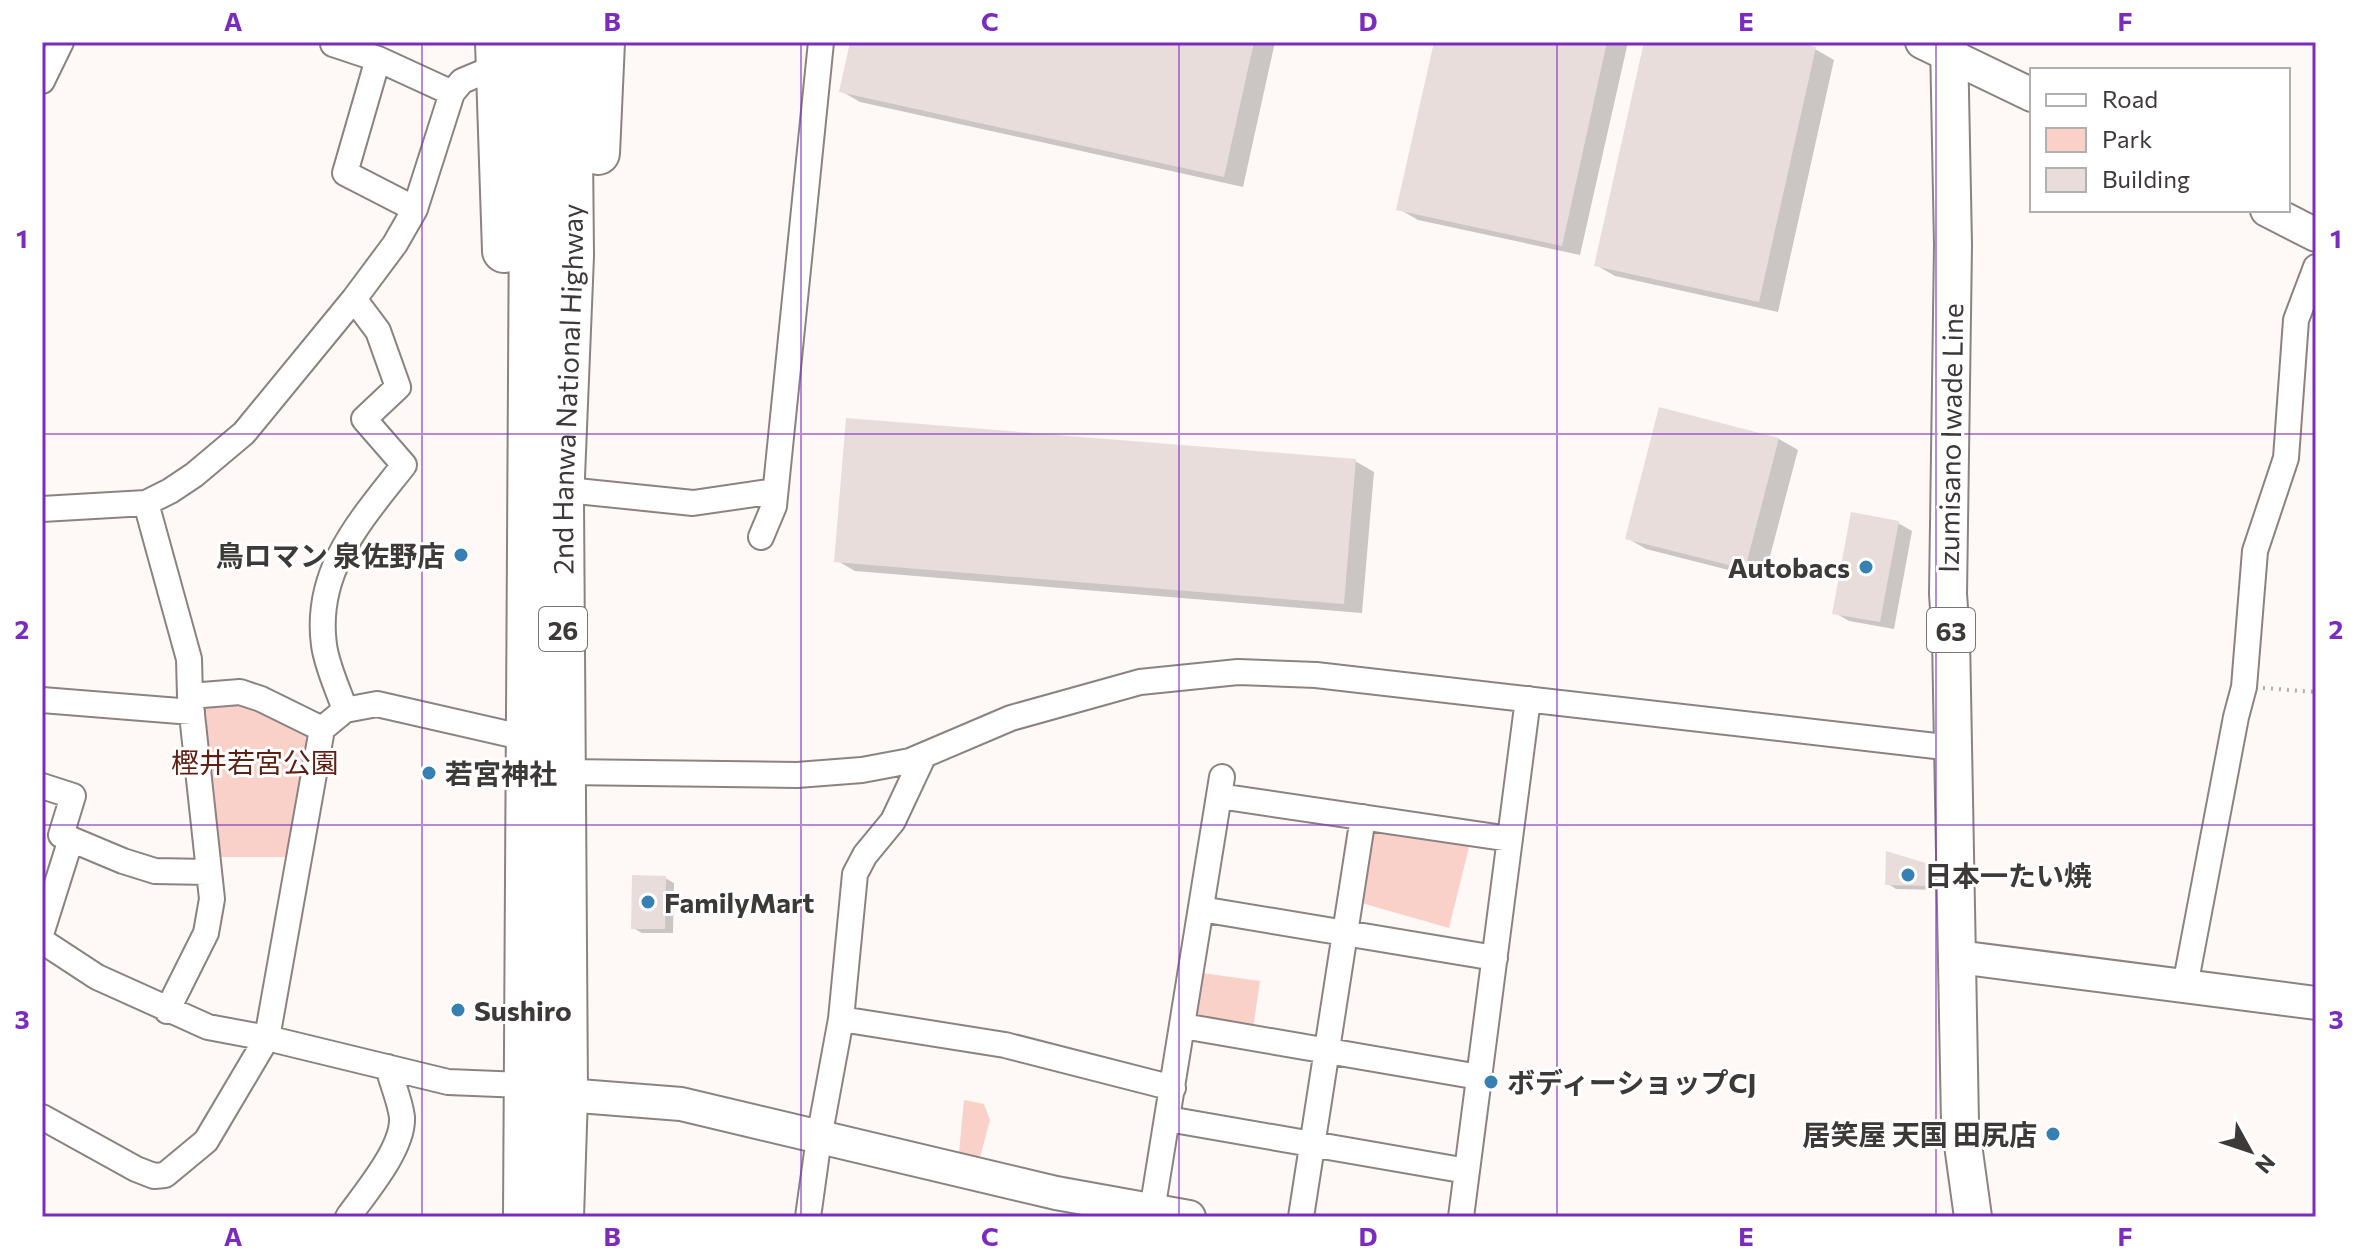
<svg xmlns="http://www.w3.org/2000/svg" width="2358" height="1259" font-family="Commissioner,'Noto Sans JP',sans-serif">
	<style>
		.green { fill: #f9d1c8 }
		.shadow { fill: #0003 }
		.building { fill: #e8dddb }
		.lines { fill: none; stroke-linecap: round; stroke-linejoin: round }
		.street-casing { stroke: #8c8381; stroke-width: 28 }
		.secondary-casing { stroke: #8c8381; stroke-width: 36 }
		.primary-casing { stroke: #8c8381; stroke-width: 40 }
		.highway-casing { stroke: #8c8381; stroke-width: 46 }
		.path { stroke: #b4afad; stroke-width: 4; stroke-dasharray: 2 6; stroke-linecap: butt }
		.street { stroke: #fff; stroke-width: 24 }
		.secondary { stroke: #fff; stroke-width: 32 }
		.primary { stroke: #fff; stroke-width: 36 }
		.highway { stroke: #fff; stroke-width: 42 }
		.grid { fill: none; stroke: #7b2cbf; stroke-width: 2; stroke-opacity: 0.55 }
		.poi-dot { fill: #3680b4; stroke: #fff; stroke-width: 3 }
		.labels { text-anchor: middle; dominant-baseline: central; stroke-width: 6; stroke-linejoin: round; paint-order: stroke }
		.shield { fill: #fff; stroke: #777474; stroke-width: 2 }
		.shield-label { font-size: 26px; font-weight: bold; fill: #3d3938 }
		.street-label { font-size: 28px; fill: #3d3938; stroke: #fff }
		.poi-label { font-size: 28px; font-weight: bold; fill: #3d3938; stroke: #fff; text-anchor: start }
		.park-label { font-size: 28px; fill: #601f13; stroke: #fff }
		.neatline { fill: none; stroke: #7b2cbf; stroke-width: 3 }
		.grid-label { font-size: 26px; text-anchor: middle; font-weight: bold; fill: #7b2cbf }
	</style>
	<rect width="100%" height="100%" fill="#fef8f6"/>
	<path class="green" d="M244,699L314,736L286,857H213L199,703Z
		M1367,825L1471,839L1449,928L1358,902Z
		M1202,973L1260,981L1253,1029L1205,1022L1196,1011Z
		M964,1100L984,1104L990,1120L980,1157L959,1153Z"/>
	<path class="shadow" d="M852,42H1275L1243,187L860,102L841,91Z
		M1436,42H1628L1580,255L1418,220L1399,209Z
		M1646,42H1785L1815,49L1834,60L1778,312L1615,276L1596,265Z
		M1661,410L1779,439L1798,450L1764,579L1646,549L1627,538Z
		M1355,461L1374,472L1362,613L855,571L836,560Z
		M1898,523L1912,531L1894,629L1849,621L1835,613Z
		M1931,867L1940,873L1938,890L1896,889L1887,883Z
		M665,878L674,883L673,933H642L633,928Z"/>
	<path class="building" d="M850,42H1254L1224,177L839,92Z
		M1434,42H1607L1562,246L1396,210Z
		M1644,42H1794L1816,47L1759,302L1594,266Z
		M1659,407L1779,438L1745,569L1625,539Z
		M846,418L1356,459L1344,604L834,562Z
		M1851,512L1899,521L1880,622L1832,614Z
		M1886,851L1932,865L1929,886L1885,885Z
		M632,875L666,876L665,929H631Z"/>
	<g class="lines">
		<g class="street-casing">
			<path id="street" d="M333,44L378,59L452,93
				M378,59L345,173L415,209
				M42,81L61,42
				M567,490L693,503L775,491
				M146,503L189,659L190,696L212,899L206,933L167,1011
				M42,509L146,503L170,491L194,475L244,433L354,299L395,244L415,209L452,93L462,81L498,66
				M761,537L774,506L821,42
				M190,696L240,692L261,699L322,729
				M42,700L192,712
				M345,710C338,689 327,667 324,645C314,570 361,520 404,465L364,419L398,387L378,331L354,299
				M42,786L73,796L61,835L123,861L155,871L208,872
				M1219,796L1510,839
				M1201,909L1495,958
				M42,931L71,839
				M42,941L97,977L208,1027L267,1038L448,1082L525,1085
				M2185,986L2236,717L2244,687L2255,551L2286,458L2296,320L2316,267
				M841,1019L1005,1045L1173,1088
				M1183,1026L1479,1077
				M42,1117L136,1169L154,1176L165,1175L206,1141L267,1038L322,729L345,710L377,704L526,738L564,772L797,775L862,770L910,761L1011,718L1140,682L1238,672L1316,675L1953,748
				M1168,1119L1467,1171
				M348,1217C365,1193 404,1148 402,1117C400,1101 392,1083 388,1067
				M808,1217L819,1138L841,1019L855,874L865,855L893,821L924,755
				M1151,1217L1222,777
				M1301,1217L1363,817
				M1461,1217L1528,699"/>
		</g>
		<g class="secondary-casing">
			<path id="secondary" d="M1922,42L2032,95
				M2267,210L2316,235
				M1958,957L2316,1003
				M546,1090L566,1095L681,1104L1056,1193L1189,1217"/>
		</g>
		<g class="primary-casing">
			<path id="primary" d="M1949,42L1953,245L1948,594L1951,637L1960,1123L1973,1217"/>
		</g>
		<g class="highway-casing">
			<g id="highway">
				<path d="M497,42L504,251"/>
				<path d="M598,153L603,42"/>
				<path d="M525,1217L532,42"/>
				<path id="s1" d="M562,1217L566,1095L562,501L572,256L570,42"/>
			</g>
		</g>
		<path class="path" d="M2263,688L2316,692"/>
		<use href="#street" class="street"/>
		<use href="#secondary" class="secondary"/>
		<use href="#primary" class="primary"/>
		<use href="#highway" class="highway"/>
	</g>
	<path class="grid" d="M422,42V1217M801,42V1217M1179,42V1217M1557,42V1217M1936,42V1217M42,434H2316M42,825H2316"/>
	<g class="poi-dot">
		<circle cx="461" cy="555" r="8"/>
		<circle cx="1866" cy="567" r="8"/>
		<circle cx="429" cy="773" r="8"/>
		<circle cx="1908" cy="875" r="8"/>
		<circle cx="648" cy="902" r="8"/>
		<circle cx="458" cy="1010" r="8"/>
		<circle cx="1491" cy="1082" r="8"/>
		<circle cx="2053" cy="1134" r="8"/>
	</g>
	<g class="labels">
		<g class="shield">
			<rect x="539" y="607" width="48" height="44" rx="6"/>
			<rect x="1927" y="608" width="48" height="44" rx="6"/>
		</g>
		<g class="shield-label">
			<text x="563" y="629">26</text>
			<text x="1951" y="630">63</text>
		</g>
		<g class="street-label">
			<text stroke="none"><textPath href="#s1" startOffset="828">2nd Hanwa National Highway</textPath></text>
			<text transform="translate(1950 438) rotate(-89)">Izumisano Iwade Line</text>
		</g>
		<g class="poi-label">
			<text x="445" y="555" text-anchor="end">鳥ロマン 泉佐野店</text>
			<text x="1850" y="567" text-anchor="end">Autobacs</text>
			<text x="445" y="773">若宮神社</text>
			<text x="1924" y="875">日本一たい焼</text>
			<text x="664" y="902">FamilyMart</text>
			<text x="474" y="1010">Sushiro</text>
			<text x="1507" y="1082">ボディーショップCJ</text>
			<text x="2037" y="1134" text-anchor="end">居笑屋 天国 田尻店</text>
		</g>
		<g class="park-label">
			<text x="255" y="762">樫井若宮公園</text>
		</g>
	</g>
	<rect width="2358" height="1259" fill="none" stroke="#ffffff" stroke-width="88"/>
	<rect x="2030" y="68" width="260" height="144" fill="#ffffff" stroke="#b1b0af" stroke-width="2"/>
	<rect x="2046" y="94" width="40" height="12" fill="#ffffff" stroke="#b1b0af" stroke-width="2"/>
	<text x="2102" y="108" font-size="24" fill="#3d3938">Road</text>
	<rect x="2046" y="128" width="40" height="24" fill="#f9d1c8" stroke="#b1b0af" stroke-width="2"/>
	<text x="2102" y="148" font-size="24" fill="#3d3938">Park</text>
	<rect x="2046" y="168" width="40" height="24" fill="#e8dddb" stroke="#b1b0af" stroke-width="2"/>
	<text x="2102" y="188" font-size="24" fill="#3d3938">Building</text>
	<g transform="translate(2250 1151) rotate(130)" stroke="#ffffff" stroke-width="6" paint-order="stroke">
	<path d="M0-6L14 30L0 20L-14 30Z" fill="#3d3938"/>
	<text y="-12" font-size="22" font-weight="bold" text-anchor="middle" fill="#3d3938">N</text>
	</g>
	<rect x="44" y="44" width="2270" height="1171" class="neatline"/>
	<g class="grid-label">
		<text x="233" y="31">A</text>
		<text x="612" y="31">B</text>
		<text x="990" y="31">C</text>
		<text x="1368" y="31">D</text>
		<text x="1746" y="31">E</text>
		<text x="2125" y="31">F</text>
		<text x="22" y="248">1</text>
		<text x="2336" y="248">1</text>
		<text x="22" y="639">2</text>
		<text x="2336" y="639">2</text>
		<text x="22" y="1029">3</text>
		<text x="2336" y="1029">3</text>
		<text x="233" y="1246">A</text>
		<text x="612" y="1246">B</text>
		<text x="990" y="1246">C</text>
		<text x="1368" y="1246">D</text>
		<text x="1746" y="1246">E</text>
		<text x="2125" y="1246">F</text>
	</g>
</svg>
